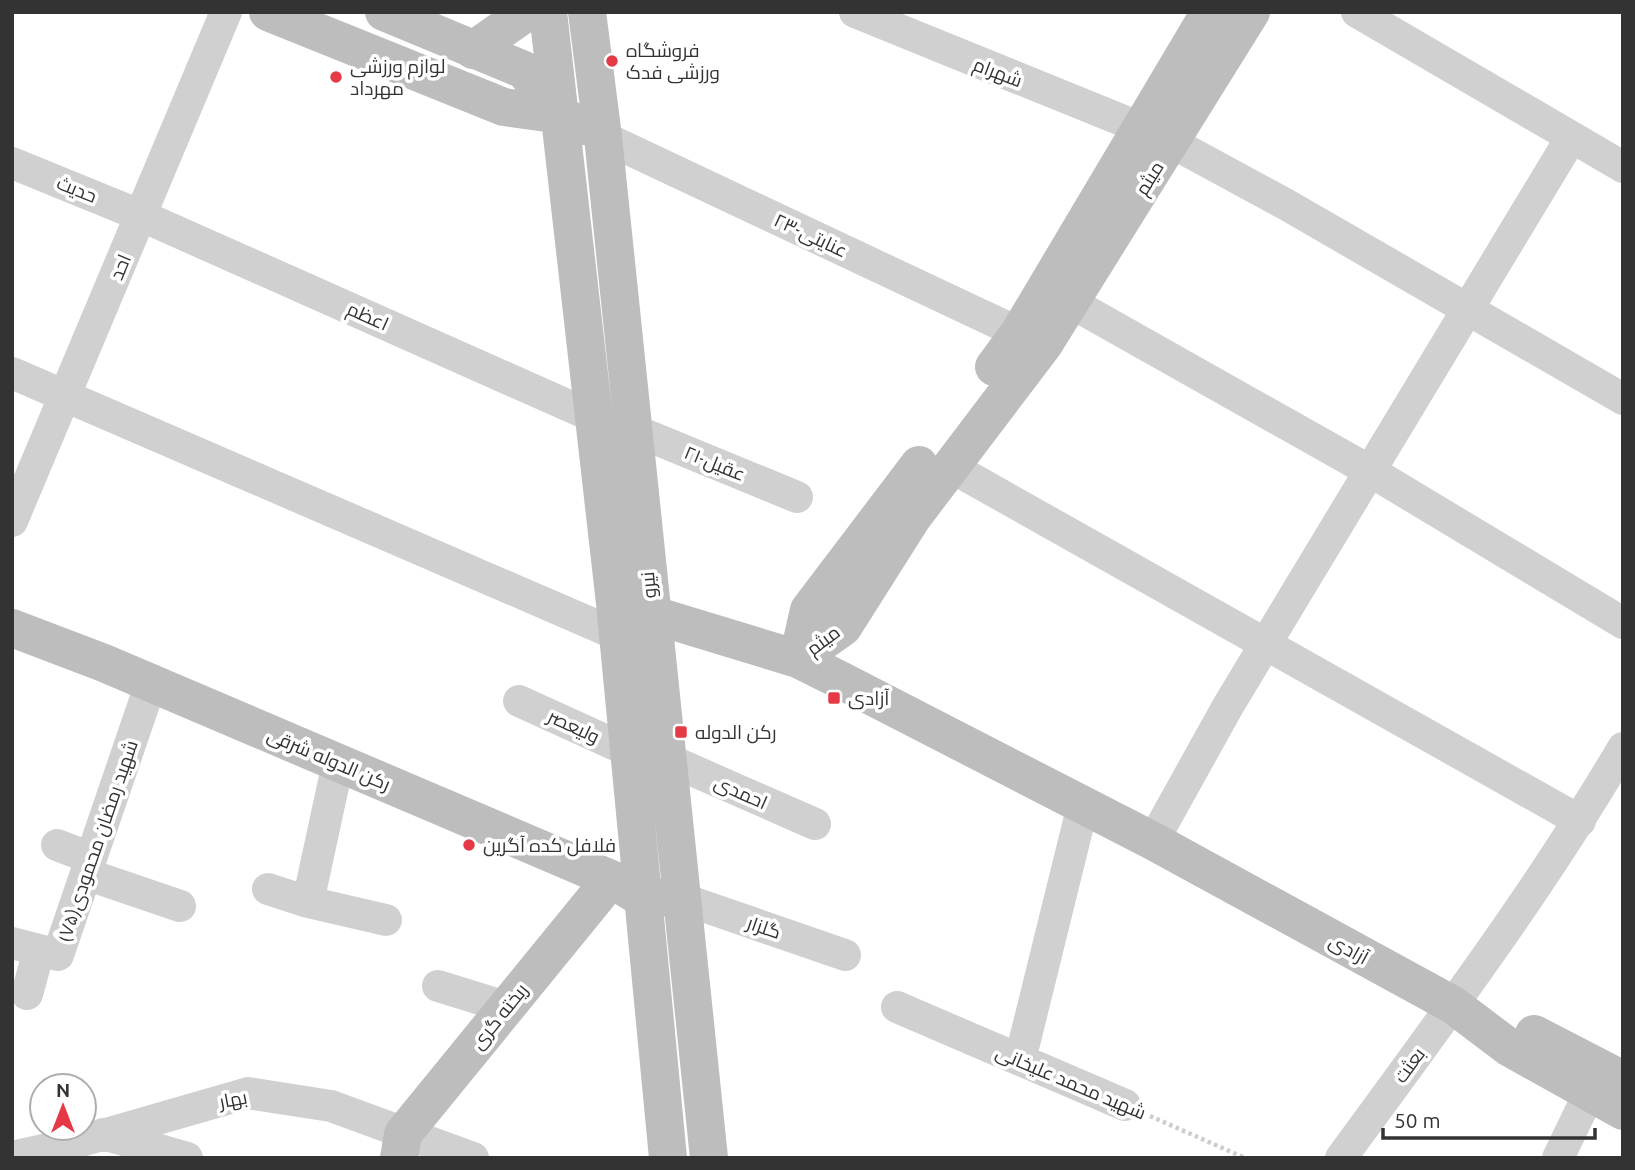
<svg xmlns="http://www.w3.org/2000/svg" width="1635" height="1170" font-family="Ubuntu,Cairo,sans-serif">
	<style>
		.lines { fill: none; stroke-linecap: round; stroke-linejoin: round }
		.path { stroke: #cdcdcd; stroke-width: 4.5; stroke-dasharray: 3.5 3.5; stroke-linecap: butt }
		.street { stroke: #d0d0d0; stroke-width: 32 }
		.secondary { stroke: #bdbdbd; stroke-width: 38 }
		.poi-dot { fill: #e63946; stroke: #fff; stroke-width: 2.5 }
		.labels { text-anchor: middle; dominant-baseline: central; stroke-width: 7; stroke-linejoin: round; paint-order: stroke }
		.poi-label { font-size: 19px; fill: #333; stroke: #fff; text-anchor: start }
		.street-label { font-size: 19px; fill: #333; stroke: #fff }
	</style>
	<rect width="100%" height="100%" fill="#fff"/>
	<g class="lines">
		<path class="path" d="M1150,1116L1245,1158"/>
		<path class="street" d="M855,12L1141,128
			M1357,12L1623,167
			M603,137L1019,333
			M1171,142L1287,205L1623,399
			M12,163L142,216L594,417
			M1070,302L1370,471L1623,623
			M12,373L618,635
			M634,430L797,497
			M951,467L1580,821
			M12,521L226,12
			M519,701L629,751
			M667,759L815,824
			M338,763L308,902L386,920
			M1153,841L1228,706L1571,138
			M57,845L91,858
			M86,874L180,906
			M268,889L308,902
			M683,899L845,955
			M12,943L58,955L151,683
			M438,986L506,1007
			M27,994L39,950
			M897,1007L1125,1105
			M1020,1060L1083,805
			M103,1134L187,1158
			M12,1157L71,1144L248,1093L331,1106L473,1158
			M1341,1158C1439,1024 1539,891 1623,748
			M1558,1158L1600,1071"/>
		<path class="secondary" d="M268,12L504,107L561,115L582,126
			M384,12L524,70L561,115
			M548,12L615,603L668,1158
			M587,12L603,137L709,1158
			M473,50L527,12
			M994,367L1019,333L1210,12
			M627,607L798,659L840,680L1153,841L1453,1005L1510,1048L1623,1111
			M12,628L104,663L611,879L642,898H661
			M798,659L843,627L912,518L1044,344L1251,12
			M798,659L809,610L919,465
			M1534,1034L1623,1080
			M399,1158L403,1134L611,879"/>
	</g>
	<g class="poi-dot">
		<circle cx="612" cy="61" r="7"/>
		<circle cx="336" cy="77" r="7"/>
		<rect x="827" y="691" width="14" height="14" rx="3.5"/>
		<rect x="674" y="725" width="14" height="14" rx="3.5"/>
		<circle cx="469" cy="845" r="7"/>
	</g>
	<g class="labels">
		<g class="poi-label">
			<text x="626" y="50">فروشگاه<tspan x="626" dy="22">ورزشی فدک</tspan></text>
			<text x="350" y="66">لوازم ورزشی<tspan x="350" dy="22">مهرداد</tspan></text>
			<text x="848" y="698">آزادی</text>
			<text x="695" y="732">رکن الدوله</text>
			<text x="483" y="845">فلافل کده آگرین</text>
		</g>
		<g class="street-label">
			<text transform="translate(998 72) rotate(21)">شهرام</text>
			<text transform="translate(1149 178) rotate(-58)">میثم</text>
			<text transform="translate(77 189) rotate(22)">حدیث</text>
			<text transform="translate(811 235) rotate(25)">۲۳-عنایتی</text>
			<text transform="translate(120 267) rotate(-67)">احد</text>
			<text transform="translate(368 316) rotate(24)">اعظم</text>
			<text transform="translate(715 463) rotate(22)">۲۱-عقیل</text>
			<text transform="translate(648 585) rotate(-95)">نیرو</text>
			<text transform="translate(823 640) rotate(-37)">میثم</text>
			<text transform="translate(574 726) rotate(25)">ولیعصر</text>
			<text transform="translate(329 759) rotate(23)">رکن الدوله شرقی</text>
			<text transform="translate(741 792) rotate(24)">احمدی</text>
			<text transform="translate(97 841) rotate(-71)">شهید رمضان محمودی(۷۵)</text>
			<text transform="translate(764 927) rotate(19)">گلزار</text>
			<text transform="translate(1349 949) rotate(29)">آزادی</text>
			<text transform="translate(499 1016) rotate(-51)">ریخته گری</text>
			<text transform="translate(1409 1065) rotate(-54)">بعثت</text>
			<text transform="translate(1071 1082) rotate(23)">شهید محمد علیخانی</text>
			<text transform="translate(233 1099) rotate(-11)">بهار</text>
		</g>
	</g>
	<rect width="1635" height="1170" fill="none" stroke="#333333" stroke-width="28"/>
	<g transform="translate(63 1107)"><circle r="33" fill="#ffffff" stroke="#adadad" stroke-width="2"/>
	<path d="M0-5L12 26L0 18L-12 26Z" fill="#e63946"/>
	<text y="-10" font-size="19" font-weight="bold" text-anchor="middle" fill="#333333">N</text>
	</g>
	<path d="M1383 1128v10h212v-10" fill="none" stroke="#333333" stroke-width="3.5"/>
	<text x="1394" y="1128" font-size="21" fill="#333333" stroke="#ffffff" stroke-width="5" paint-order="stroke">50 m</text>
</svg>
